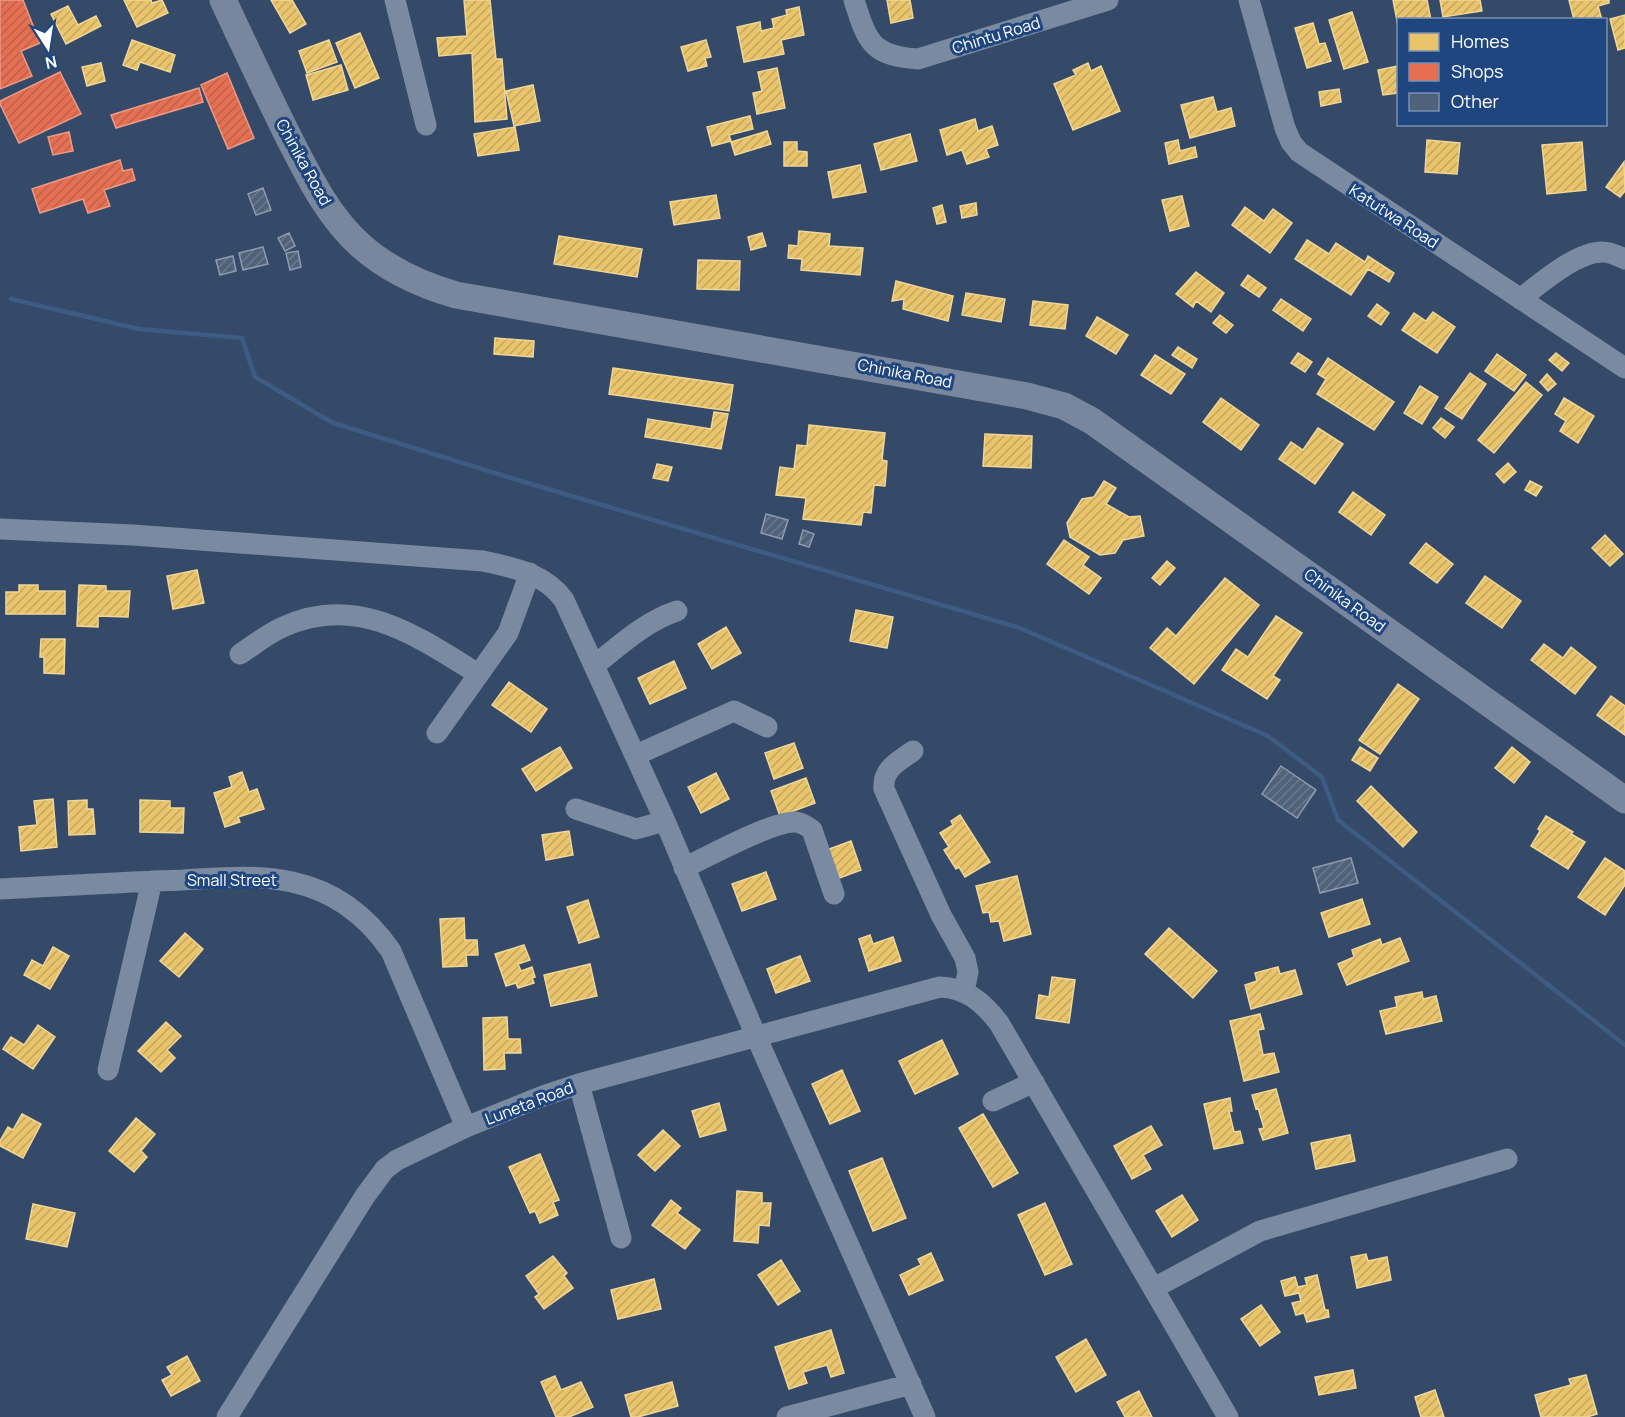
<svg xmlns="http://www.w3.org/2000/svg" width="1625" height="1417" font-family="Manrope,sans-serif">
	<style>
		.homes { fill: url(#homes-hatch); stroke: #f0d697; stroke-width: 1.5 }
		.shops { fill: url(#shops-hatch); stroke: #ee9a85; stroke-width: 1.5 }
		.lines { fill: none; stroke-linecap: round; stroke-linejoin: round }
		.stream { stroke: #3e5b84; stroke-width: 4.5 }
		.building { fill: url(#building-hatch); stroke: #8e9bae; stroke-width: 1.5 }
		.minor { stroke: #7a8aa0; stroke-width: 21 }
		.major { stroke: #79879e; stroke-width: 27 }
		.labels { text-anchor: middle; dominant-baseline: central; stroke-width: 6; stroke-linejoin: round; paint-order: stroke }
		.street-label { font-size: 16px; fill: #fff; stroke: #1f467f }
	</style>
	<defs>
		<pattern id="homes-hatch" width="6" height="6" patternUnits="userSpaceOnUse" patternTransform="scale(1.5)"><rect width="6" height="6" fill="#e9c46a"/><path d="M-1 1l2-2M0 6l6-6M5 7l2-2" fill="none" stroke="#c2a662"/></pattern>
		<pattern id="shops-hatch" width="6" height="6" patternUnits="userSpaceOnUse" patternTransform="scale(1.5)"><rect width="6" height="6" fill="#e76f51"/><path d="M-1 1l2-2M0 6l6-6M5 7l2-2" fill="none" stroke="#b86450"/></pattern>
		<pattern id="building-hatch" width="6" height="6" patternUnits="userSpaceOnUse" patternTransform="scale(1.5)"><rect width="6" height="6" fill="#50627a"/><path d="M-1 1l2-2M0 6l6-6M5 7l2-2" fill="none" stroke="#6a7a8e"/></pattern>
	</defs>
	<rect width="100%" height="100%" fill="#354a69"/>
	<path class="homes" d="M124,0H151L152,3L162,0L168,13L137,27Z
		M271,0H292L306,24L290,33Z
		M464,0H490L496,59H502L507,119L475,122L472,53L439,56L437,38L467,36Z
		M887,0H910L913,18L891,23Z
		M1393,0H1427L1431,20H1398V26Z
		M1440,0H1480L1482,11L1443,17Z
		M1569,0H1609V3L1598,6L1602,20H1574Z
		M68,6L78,25L96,16L101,26L66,44L51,14Z
		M799,7L804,35L781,40L784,54L744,62L737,27L760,22L761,31L774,28L772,19L787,15L786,10Z
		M1352,12L1368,62L1344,69L1329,20Z
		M1625,15V48L1618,50L1610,19Z
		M1313,23L1319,44L1325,43L1331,61L1307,68L1295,28Z
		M360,33L379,78L355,88L336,43Z
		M132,40L175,55L170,72L140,62L137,70L123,65Z
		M329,40L337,62L307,73L299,51Z
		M706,40L711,57L705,58L707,66L688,71L681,47Z
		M101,63L105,81L87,86L82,67Z
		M1088,63L1091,71L1101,66L1120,111L1073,130L1054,84L1076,75L1073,70Z
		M341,65L348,90L313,100L306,75Z
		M1398,66V93L1383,95L1378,70Z
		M777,68L785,108L757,114L753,93L762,91L758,72Z
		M533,85L540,121L514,126L506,91Z
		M1339,89L1341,102L1321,106L1319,92Z
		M1213,97L1217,112L1231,108L1235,126L1190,138L1181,105Z
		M750,116L753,129L729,135L731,141L712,146L707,127Z
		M975,119L978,131L992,126L998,145L986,149L989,157L967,164L962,150L947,155L940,130Z
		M515,127L519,150L478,156L474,134Z
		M767,131L771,144L735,155L731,142Z
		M910,134L917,161L881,170L874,144Z
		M1178,140L1180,151L1195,147L1197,157L1169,164L1165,143Z
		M1427,140L1460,143L1457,174L1425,172Z
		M784,142H797V151L807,152V166H784Z
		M1582,142L1586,190L1547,194L1542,145Z
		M1624,162L1625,191L1620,197L1606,187Z
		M860,165L866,192L833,198L828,172Z
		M716,195L720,218L674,225L670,202Z
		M1182,196L1189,226L1170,231L1162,200Z
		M976,203L977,215L962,218L960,206Z
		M942,205L946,222L937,224L933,208Z
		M1245,207L1264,221L1273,209L1292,223L1270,253L1232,225Z
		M799,231L830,234L829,246L863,248L860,275L801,270L802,259L788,258L789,245L798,246Z
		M762,233L766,246L751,250L748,237Z
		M559,236L642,249L637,277L554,264Z
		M1307,240L1329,254L1336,243L1365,262L1368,256L1394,273L1389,282L1368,269L1351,295L1295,259Z
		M698,260L740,261L739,290L697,289Z
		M1196,272L1224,293L1211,312L1196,301L1193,307L1176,294Z
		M1248,275L1266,288L1259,297L1241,285Z
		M896,281L953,296L948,321L903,309L904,299L892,301Z
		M966,293L1005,299L1001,322L962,315Z
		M1281,299L1311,319L1303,331L1273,310Z
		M1033,301L1068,305L1065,329L1030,325Z
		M1377,304L1389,313L1381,325L1368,316Z
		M1433,312L1455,327L1437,353L1402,330L1414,313L1426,321Z
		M1220,315L1233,325L1226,333L1213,323Z
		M1097,317L1128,335L1116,354L1086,336Z
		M495,338L534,341L533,357L494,354Z
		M1178,347L1197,359L1192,368L1172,355Z
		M1298,353L1312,362L1305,372L1291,363Z
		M1556,353L1569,363L1562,371L1549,360Z
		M1497,354L1526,375L1514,391L1485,371Z
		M1155,355L1185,374L1171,394L1141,375Z
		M1328,358L1394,402L1374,430L1317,394L1326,379L1318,374Z
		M613,368L733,385L729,411L609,394Z
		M1470,373L1486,384L1462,419L1445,408Z
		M1547,374L1556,384L1548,391L1540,382Z
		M1526,382L1542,395L1494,453L1478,440Z
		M1420,386L1438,397L1422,424L1404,413Z
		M1221,398L1259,425L1241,450L1203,422Z
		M1564,398L1594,416L1578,443L1560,431L1566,421L1555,414Z
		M714,412L728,414L721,449L645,437L648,419L711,429Z
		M1441,418L1454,427L1445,438L1433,428Z
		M809,425L885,433L882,460L887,461L885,486L874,485L871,513L863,512L861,525L803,519L806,498L776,495L780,467L794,469L797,445L807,446Z
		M1318,428L1343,444L1315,484L1279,459L1291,442L1303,450Z
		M985,434L1032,436L1031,468L983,466Z
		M1508,463L1516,472L1504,483L1496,474Z
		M657,464L672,467L668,481L653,478Z
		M1104,481L1116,488L1106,504L1129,517L1140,516L1144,536L1123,540L1115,553L1100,555L1070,537L1067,523L1082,499L1094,497Z
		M1530,481L1542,487L1536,496L1525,490Z
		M1353,492L1385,515L1371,535L1339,512Z
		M1605,535L1623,554L1610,566L1592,548Z
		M1064,540L1089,557L1083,565L1101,578L1089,594L1047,564Z
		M1426,543L1453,564L1437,583L1410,563Z
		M1167,561L1175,568L1160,585L1152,578Z
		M197,570L204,603L173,609L167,576Z
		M1485,576L1521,601L1502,628L1466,603Z
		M1225,578L1259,605L1194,684L1150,648L1167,628L1176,636Z
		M19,585H38V591H65V614H6V592H19Z
		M79,585L106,586V591H130L128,617L98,616V627L77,626Z
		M856,610L893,617L887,648L850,641Z
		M1276,616L1302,633L1273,676L1280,680L1267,699L1222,670L1236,649L1248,657Z
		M726,627L741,653L712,669L698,644Z
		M41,639H65L64,674L44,673V657H40Z
		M1544,644L1563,658L1571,647L1596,667L1575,694L1531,660Z
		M674,661L686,688L650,704L638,678Z
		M509,682L547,709L531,732L492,705Z
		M1398,684L1419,699L1380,754L1359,740Z
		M1611,696L1625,706V735L1597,715Z
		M794,743L803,768L774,779L765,753Z
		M560,747L572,768L536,791L522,769Z
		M1360,747L1378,758L1370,771L1352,760Z
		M1512,747L1530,762L1514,783L1495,768Z
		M242,772L249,792L257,789L264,809L238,817L240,822L225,827L214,793L232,787L229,777Z
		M716,773L729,799L701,813L688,787Z
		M806,778L815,803L780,816L771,791Z
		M1371,786L1417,832L1403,847L1357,801Z
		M53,799L57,847L21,851L19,827L37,825L34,801Z
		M87,800V809H93L95,834L69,835L68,801Z
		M140,800L170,801V808H184L183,833L140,832Z
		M960,815L990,862L965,877L959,867L956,869L944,850L949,847L940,833L953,825L951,821Z
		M1546,816L1573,832L1571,834L1585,842L1568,869L1531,846L1540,831L1538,829Z
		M569,831L573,855L546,860L542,835Z
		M851,841L861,870L834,880L824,851Z
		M1605,858L1625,871V885L1605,915L1578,897Z
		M766,872L776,899L742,911L732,884Z
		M1017,876L1031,934L1004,941L999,921L991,922L989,912L983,913L976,886Z
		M1362,899L1370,924L1329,937L1321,913Z
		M588,900L599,937L579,943L567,907Z
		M464,918L465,940H477L478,955H466L467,966L443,967L440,919Z
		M1169,928L1217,971L1193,998L1145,954Z
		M185,933L203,949L179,977L160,961Z
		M870,935L873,944L893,937L901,961L869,971L859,939Z
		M1400,938L1409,961L1347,985L1338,964L1354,957L1352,950L1380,939L1382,945Z
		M524,945L530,960L518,964L521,971L532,967L535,977L532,978L534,983L518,988L516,983L506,986L495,954Z
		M53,947L69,956L50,989L24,975L32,960L43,966Z
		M800,956L810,981L776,993L767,969Z
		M590,964L597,996L551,1006L544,975Z
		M1278,967L1280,974L1295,970L1302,994L1251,1009L1245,985L1257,981L1255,973Z
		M1052,977L1075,980L1069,1023L1036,1018L1039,995L1049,997Z
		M1422,992L1423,999L1436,996L1442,1021L1386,1034L1380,1011L1397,1007L1395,997Z
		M1260,1014L1264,1029L1258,1030L1263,1055L1274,1053L1279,1072L1244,1081L1230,1021Z
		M507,1017L508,1039H520L521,1053H504L505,1069L484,1070L483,1018Z
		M166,1022L181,1036L167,1050L175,1058L161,1072L138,1051Z
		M38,1025L55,1037L33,1069L3,1049L11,1037L24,1045Z
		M942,1040L958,1074L915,1094L899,1061Z
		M842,1070L860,1111L830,1124L812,1084Z
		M1276,1089L1288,1133L1263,1140L1259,1129L1264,1128L1258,1108L1256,1109L1252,1095Z
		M1230,1098L1232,1111H1229L1234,1132L1240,1131L1243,1143L1214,1149L1204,1104Z
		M719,1103L726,1130L700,1137L692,1111Z
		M22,1114L41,1124L23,1158L0,1146V1141L8,1127L13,1130Z
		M983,1114L1018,1173L993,1187L959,1128Z
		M136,1118L155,1134L141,1151L147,1157L134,1172L109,1151Z
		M1151,1126L1162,1145L1143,1155L1151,1169L1132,1179L1114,1146Z
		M663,1130L680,1146L655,1171L638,1155Z
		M1350,1135L1355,1161L1316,1169L1311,1143Z
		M540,1154L559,1200L553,1202L558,1215L540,1223L535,1211L530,1213L509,1167Z
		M882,1158L906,1218L873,1231L849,1171Z
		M737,1191L762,1193V1203H771L769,1226L759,1225L758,1243L734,1241Z
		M1182,1195L1198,1220L1172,1237L1156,1211Z
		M671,1200L681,1208L677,1213L700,1230L685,1249L652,1225Z
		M1045,1203L1072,1264L1045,1275L1018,1215Z
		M33,1204L75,1213L67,1247L26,1239Z
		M931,1253L943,1280L909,1295L900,1275L921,1265L918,1259Z
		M1366,1254L1368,1261L1387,1257L1391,1280L1357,1288L1351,1257Z
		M553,1256L567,1273L564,1276L573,1288L544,1309L535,1297L539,1294L526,1276Z
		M781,1260L800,1291L778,1305L758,1275Z
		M1317,1275L1325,1310H1328L1329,1317L1307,1322L1304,1313L1296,1315L1292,1303L1301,1301L1299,1293L1285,1296L1281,1281L1295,1277L1298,1287L1307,1285L1305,1278Z
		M654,1279L661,1309L618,1319L611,1290Z
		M1261,1305L1280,1332L1260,1346L1241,1319Z
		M831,1330L844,1373L831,1377L827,1365L803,1372L807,1383L789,1389L775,1347Z
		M1086,1339L1106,1375L1076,1392L1056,1357Z
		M187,1356L200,1381L171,1396L162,1380L172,1375L167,1367Z
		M1353,1370L1356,1388L1319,1395L1315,1377Z
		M1586,1375L1597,1414L1587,1417H1541L1535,1395L1571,1385L1569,1379Z
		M555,1376L561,1390L581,1382L593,1407L569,1417H556L541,1382Z
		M672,1382L678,1406L638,1417H631L625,1395Z
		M1435,1390L1444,1417H1421L1415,1397Z
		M1139,1391L1152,1417H1125L1117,1402Z"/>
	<path class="shops" d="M0,0H23L40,43L21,51L32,76L0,89Z
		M60,72L81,114L19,143L0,104V101Z
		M227,73L254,138L228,149L201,85Z
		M199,88L203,102L116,128L111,115Z
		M69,132L73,151L53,155L48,137Z
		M120,160L123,171L132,169L135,180L104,190L110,206L88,213L83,199L40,213L32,189Z"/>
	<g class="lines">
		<path class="stream" d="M11,299L139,329L242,338L255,377L333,423L531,484L1020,628L1268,736L1322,777L1338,820L1625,1045"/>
	</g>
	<path class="building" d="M263,188L271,210L256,215L248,194Z
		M289,233L295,246L285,251L278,238Z
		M263,247L268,264L243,270L239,253Z
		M298,251L301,267L290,270L286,253Z
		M233,256L236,271L220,275L216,260Z
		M766,514L788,520L782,539L761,533Z
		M803,530L814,534L809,547L799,544Z
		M1281,766L1316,790L1297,818L1262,794Z
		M1351,858L1358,883L1320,893L1313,868Z"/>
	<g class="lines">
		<path class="minor" d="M395,0L426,125
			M854,0C867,41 871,56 918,59L1108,0
			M1249,0L1285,128L1291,142L1299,152L1625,368
			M1520,299C1540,284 1577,251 1603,252C1611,252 1618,256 1625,259
			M0,529L133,535L483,561C514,568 545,573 564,600L665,821L756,1036L925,1417
			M240,654C254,645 267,634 283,627C357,593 417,636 478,674
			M595,665C620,645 646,621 677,611
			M437,733L508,633L530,573
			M913,751C898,762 882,769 884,789L941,915L965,958L968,972L964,991
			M636,755L734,711L767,727
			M576,809L636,829L665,821
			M684,868C707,857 774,820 796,822C802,823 807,826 812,830L834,894
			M0,889C61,886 122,882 183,880C219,878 257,874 292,882C334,891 367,916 391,951L466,1127
			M108,1070L152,881
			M579,1084L621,1238
			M993,1101L1034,1082
			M1154,1288L1260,1231L1507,1159
			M227,1417L365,1196L385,1169L397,1160L466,1127L543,1096L579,1084L940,987C966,988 983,1002 999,1023L1228,1417
			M787,1417L911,1384"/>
		<path class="major" d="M223,0C245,47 267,94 290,140C309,177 328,216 360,245C388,270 421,285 456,295L1027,396L1064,406L1092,421L1625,800"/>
	</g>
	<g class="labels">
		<g class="street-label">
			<text transform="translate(996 35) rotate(-17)">Chintu Road</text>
			<text transform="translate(304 162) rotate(61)">Chinika Road</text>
			<text transform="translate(1394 216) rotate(33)">Katutwa Road</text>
			<text transform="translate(905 373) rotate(11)">Chinika Road</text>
			<text transform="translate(1345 600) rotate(36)">Chinika Road</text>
			<text x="232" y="880">Small Street</text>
			<text transform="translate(529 1103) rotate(-21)">Luneta Road</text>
		</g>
	</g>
	<rect x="1397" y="18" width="210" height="108" fill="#1f467f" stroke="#7990b2" stroke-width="1.5"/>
	<rect x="1409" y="33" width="30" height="18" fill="#e9c46a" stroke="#7990b2" stroke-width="1.5"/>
	<text x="1451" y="48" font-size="18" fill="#ffffff">Homes</text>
	<rect x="1409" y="63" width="30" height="18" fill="#e76f51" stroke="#7990b2" stroke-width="1.5"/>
	<text x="1451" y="78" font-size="18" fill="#ffffff">Shops</text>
	<rect x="1409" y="93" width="30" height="18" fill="#50627a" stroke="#7990b2" stroke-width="1.5"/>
	<text x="1451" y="108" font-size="18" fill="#ffffff">Other</text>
	<g transform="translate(48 48) rotate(168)" stroke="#1f467f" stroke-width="4.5" paint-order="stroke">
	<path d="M0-4.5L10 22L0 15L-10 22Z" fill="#ffffff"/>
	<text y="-9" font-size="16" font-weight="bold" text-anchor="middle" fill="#ffffff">N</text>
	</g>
</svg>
